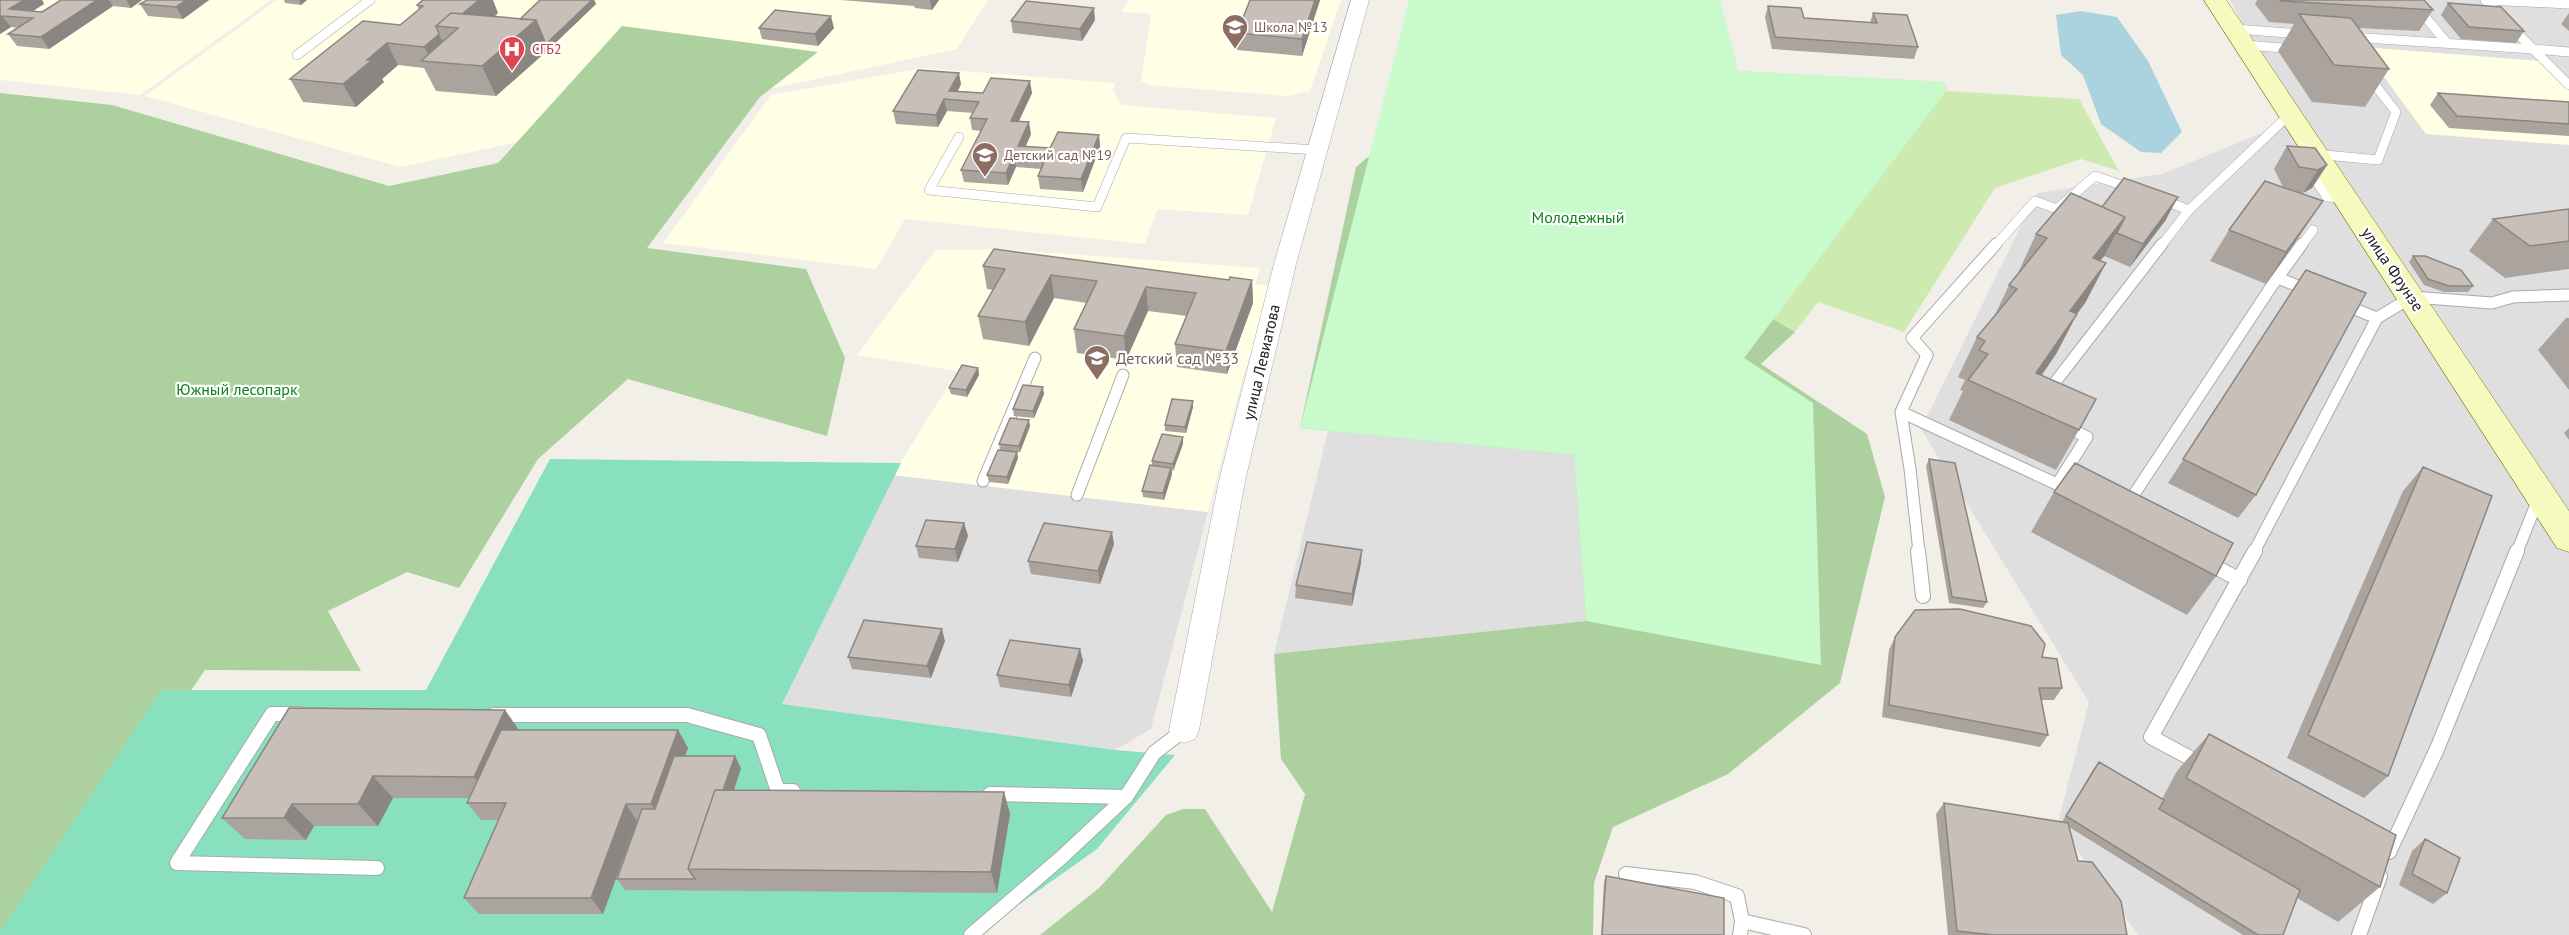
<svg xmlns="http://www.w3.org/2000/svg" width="2569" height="935" font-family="'PT Sans',sans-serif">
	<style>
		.residential { fill: #e0dfdf }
		.education { fill: #ffffe5 }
		.grass { fill: #cdebb0 }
		.forest { fill: #add19e }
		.park { fill: #c8facc }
		.pitch { fill: #88e0be }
		.water { fill: #aad3df }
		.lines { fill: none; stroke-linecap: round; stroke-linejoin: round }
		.lane-far2-casing { stroke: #a9a9a9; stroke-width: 10 }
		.lane-far1-casing { stroke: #a9a9a9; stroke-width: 13 }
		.lane-casing { stroke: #a9a9a9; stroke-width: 16 }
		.street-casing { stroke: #a9a9a9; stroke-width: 1 }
		.secondary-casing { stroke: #707d05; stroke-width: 1 }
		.lane-far2 { stroke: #fff; stroke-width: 9 }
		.lane-far1 { stroke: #fff; stroke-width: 11 }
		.lane { stroke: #fff; stroke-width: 14 }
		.street { fill: #fff; fill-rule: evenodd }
		.secondary { fill: #f7fabf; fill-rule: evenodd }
		.wall { fill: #aba49e }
		.shaded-wall { fill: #8b8681 }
		.building { fill: #c7bfb8; stroke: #8b8681; stroke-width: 1.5 }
		.labels { text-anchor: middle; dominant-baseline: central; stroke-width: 4.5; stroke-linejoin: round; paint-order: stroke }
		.far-education-label { font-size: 14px; fill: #785e54; stroke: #fff; text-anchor: start }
		.far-health-label { font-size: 14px; fill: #be3a42; stroke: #fff; text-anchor: start }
		.park-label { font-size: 16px; fill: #0c8416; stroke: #fff }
		.street-label { font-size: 16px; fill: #222; stroke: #fff }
		.education-label { font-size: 16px; fill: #785e54; stroke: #fff; text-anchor: start }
	</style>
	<rect width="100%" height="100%" fill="#f2efe9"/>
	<path class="residential" d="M2230,0H2569V935H2138L2058,823L2089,702L1921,429L2037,193L2162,174L2294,120Z
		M1328,431L1574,455L1586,621L1274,654Z
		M893,475L1208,512L1151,729L1115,750L782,704Z"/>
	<path class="education" d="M0,0H271L140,95L0,80Z
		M277,0H988L957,49L401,167L145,96Z
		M1129,0H1341L1310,91L1287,96L1148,85L1141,81L1151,14L1121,12Z
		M2362,47L2540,61L2569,91V145L2426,134Z
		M924,68L1115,83L1113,90L1121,105L1276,118L1248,215L1157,209L1145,244L905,219L876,269L663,243L771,95Z
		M999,249L1260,268L1255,284L1272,286L1239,391L1208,512L893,475L957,371L857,355L936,250Z"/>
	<path class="grass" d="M1720,0L1738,71L1945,82L1947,91L2079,99L2119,171L2081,159L1995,188L1904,332L1818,302L1795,332L1665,258Z"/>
	<path class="forest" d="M622,26L818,52L760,97L647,248L806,269L845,358L827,436L628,379L538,459L459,588L407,572L328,611L361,671L205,670L89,839L0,935V93L112,105L389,186L498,163Z
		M1420,114L1795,332L1761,364L1867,434L1885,497L1840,683L1728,774L1613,827L1594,883L1593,935H1040L1099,888L1166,815L1183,809H1205L1272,912L1305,794L1281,759L1274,654L1586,621L1574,455L1300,428L1356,167Z"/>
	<path class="park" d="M1409,0H1720L1738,71L1945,82L1946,91L1744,358L1813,403L1821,665L1586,621L1574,455L1300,428Z"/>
	<path class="pitch" d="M550,459L901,463L782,704L1115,750L1175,755L1097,849L976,935H0V932L161,690H426Z"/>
	<path class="water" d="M2081,11L2117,17L2148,61L2182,132L2161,153L2141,152L2101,124L2083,75L2061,55L2056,15Z"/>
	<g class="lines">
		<g class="lane-far2-casing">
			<path id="lane-far2" d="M2411,0L2447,43
				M2487,0L2569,4
				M2235,29L2303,34
				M2350,37L2533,49L2485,0
				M2246,45L2295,49
				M2533,49L2569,85
				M2533,49L2569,52
				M297,55L370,0
				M959,137L929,190L1097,207L1126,138L1316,150
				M2315,154L2378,160L2396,112L2368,76
				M2307,168L2327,197L2345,198
				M2160,199L2189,210L2290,114
				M1995,246L2035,201L2057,209L2095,176L2133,189
				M2161,246L2189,210
				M2301,246L2313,230"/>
		</g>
		<g class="lane-far1-casing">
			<path id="lane-far1" d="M1996,244L1912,338L1927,355L1901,412L2074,492
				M2278,278L2310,291
				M2342,304L2377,318
				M2046,394L2162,244
				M1901,412L1910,469L1919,552
				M983,481L1035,358
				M2058,483L2087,437L2064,426
				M1077,495L1123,375
				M2127,505L2271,287L2302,244
				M2254,552L2377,318L2412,297L2492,303L2513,297L2569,295
				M2517,552L2539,497"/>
		</g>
		<g class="lane-casing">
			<path id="lane" d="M1918,551L1923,596
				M2206,562L2240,580
				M299,714H272L177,863L377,868
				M493,715H687L759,735L778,791H793
				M2203,765L2151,737L2255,551
				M990,794L1126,797L1154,753L1184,730
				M2389,852L2437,749L2517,551
				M1626,874L1695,882L1737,896L1742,921L1740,935
				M1742,921L1804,935
				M971,935L1062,857L1126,797
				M2359,935L2380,876"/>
		</g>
		<g class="street-casing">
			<path id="street" d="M1351,0H1369L1296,264L1245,481L1199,730L1195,739L1184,743L1173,739L1169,730L1219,481L1274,264Z"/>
		</g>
		<g class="secondary-casing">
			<path id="secondary" d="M2204,0H2226L2569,511V552L2557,548Z"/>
		</g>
		<use href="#lane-far2" class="lane-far2"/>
		<use href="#lane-far1" class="lane-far1"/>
		<use href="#lane" class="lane"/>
		<use href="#street" class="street"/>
		<use href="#secondary" class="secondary"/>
	</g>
	<path class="wall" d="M0,0H42L44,4L33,11L42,12L61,0H142L131,8L113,6L49,49L17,46L8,34L18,28L11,27L0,34Z
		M147,0H209L183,19L148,16L140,4Z
		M284,0H307L301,5L285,3Z
		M540,0H594L596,4L548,50L496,96L436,91L424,68L398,65L382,79L384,82L356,107L303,102L290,79L400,25L419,10L417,5L498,13L494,17L520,19Z
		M841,0H939L932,10L915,8L914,6Z
		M1250,0H1320L1302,56L1237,50V33Z
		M2257,0H2424L2433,10L2419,31L2358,28L2389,69L2365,107L2312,102L2278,51L2294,24L2269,22L2255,4Z
		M2448,3L2524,31L2516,43L2461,39L2441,15Z
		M1768,6L1804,18L1870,22L1873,13L1918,47L1914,59L1772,49L1765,17Z
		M2569,13V31L2561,24Z
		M1095,20L1082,41L1013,33L1011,21Z
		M759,28H834L818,46L762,39Z
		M961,84L958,91L983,93H1032L1019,121L1031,134L1026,146L1050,148L1099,135L1100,147L1083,192L1040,189L1038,176L1041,169L1016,167L1008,185L964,182L961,170L981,131L972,130L970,118L973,113L947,111L938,127L896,124L893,111Z
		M2438,93L2569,102V136L2449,128L2430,105Z
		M2287,146L2327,165L2312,188L2303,193L2297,192L2302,232L2266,284L2210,261L2229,230L2283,187L2274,169Z
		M2178,197L2165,221L2130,267L2104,256L2100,261L2106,263L2085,303L2077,314L2056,354L2042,375L2079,430L2056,470L1949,420L1963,391L1960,390L1965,380L1958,377L1977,337L1994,317L2009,285L2018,273L2036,234L2102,207Z
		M2569,209V269L2505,278L2469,251L2493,219Z
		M2413,256L2473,286L2468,292H2444L2424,285L2409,262Z
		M983,266L1229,280H1252L1253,303L1227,374L1177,367L1175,344L1187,316L1148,311L1126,360L1077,353L1074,329L1087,303L1054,298L1029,346L983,339L978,316L993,290L987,289Z
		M2306,270L2256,495L2238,518L2168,483Z
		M2566,318H2569V390L2538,350Z
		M978,368L979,375L967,397L951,394L949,388Z
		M1044,394L1034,418L1014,416L1013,409Z
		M1193,401V407L1186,433L1165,431V425Z
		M1030,426L1020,452H1017L1018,458L1008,484L989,482L987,475L1000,450L999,444Z
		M2569,428V440L2564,433Z
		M1183,444L1173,471L1172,470V474L1164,500L1143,497L1142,491L1152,466V461Z
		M1929,459L1987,602L1983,608L1949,603L1926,466Z
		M2423,467L2388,776L2364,798L2287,758L2403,491Z
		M2054,492L2216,576L2187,615L2031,532Z
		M964,523L968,536L958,562L919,558L916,546Z
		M1114,544L1100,584L1031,574L1028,561Z
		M1361,563L1352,606L1295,598L1296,585Z
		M1895,637L2042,657L2062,688L2054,700H2041L2048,735L2040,747L1882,717L1889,650Z
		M945,641L931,678L852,669L848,657Z
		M1080,649L1083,661L1071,697L1000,687L997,675Z
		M505,710L518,730H678L688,748L685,756L741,768L734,791L1004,792L1010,814L997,893L625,890L617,879L638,821H637L603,914H479L464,898L498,820H481L467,803L470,798H393L378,826H314L306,840L245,839L222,818Z
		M2209,734L2380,887L2338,922L2297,898L2283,935H2243L2069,827L2078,861L2127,935H1948L1936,814L1944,803L2062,822L2094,768L2099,762L2162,799L2177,771Z
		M2425,839L2447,893L2433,904L2399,885L2412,851Z
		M1606,876L1724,935H1601L1604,882Z"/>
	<path class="shaded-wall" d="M24,0H42L44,4L23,17L9,9Z
		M97,0H109L113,6L49,49L41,37Z
		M126,0H142L131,8Z
		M186,0H209L183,19L176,7Z
		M299,0H307L301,5Z
		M479,0H493L498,13L465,43L458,28L447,27Z
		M592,0H594L596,4L548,50L496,96L482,66L536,20Z
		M930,0H939L932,10Z
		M1315,0H1320L1302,56V39Z
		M1094,8L1095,20L1082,41L1080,29Z
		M2,16L11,27L0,34V17Z
		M831,16L834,28L818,46L815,34Z
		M439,34L450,56L432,62L424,47Z
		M387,43L398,65L382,79L384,82L356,107L343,84L367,60Z
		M959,73L961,84L953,100L949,91Z
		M1030,81L1032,93L1013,133L1011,121Z
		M944,99L947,111L938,127L936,115Z
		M1029,122L1031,134L1021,156L1018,146Z
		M1099,135L1100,147L1083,192L1081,179Z
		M1014,155L1016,167L1008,185L1006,173Z
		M2327,165L2312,188L2303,193L2318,170Z
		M2178,197L2165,221L2130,267L2143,244Z
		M2323,201L2302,232L2266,284L2286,252Z
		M2125,217L2104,256L2072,297L2093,258Z
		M2106,263L2085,303L2049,351L2070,311Z
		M1051,275L1054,298L1029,346L1025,322Z
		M1252,280L1253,303L1227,374L1226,351Z
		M1146,287L1148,311L1126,360L1124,336Z
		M2077,314L2056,354L2021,404L2036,373Z
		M978,368L979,375L967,397L966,390Z
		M1043,387L1044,394L1034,418L1033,411Z
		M1193,401V407L1186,433L1185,427Z
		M1029,420L1030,426L1020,452L1019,446Z
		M1183,437V444L1173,471V464Z
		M1017,452L1018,458L1008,484L1007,477Z
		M1171,468L1172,474L1164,500L1163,493Z
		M964,523L968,536L958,562L955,549Z
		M1112,532L1114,544L1100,584L1098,571Z
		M1362,550L1361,563L1352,606V594Z
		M942,629L945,641L931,678L927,666Z
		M1080,649L1083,661L1071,697L1069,685Z
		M505,710L521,733L491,799L474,777Z
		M678,730L688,748L662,821L651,804Z
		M735,756L741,768L708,869H698Z
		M373,776L393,798L378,826L358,804Z
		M1004,792L1010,814L997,893L991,872Z
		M292,804L314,826L306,840L284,818Z
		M626,804L637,821L603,914L591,898Z"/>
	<path class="building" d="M0,0H24L9,9L42,12L61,0H97L41,37L8,34L33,18L2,16L0,17Z
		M147,0H186L176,7L140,4Z
		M423,0H479L462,14L451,13L436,26L439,34L424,47L387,43L367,60H372L343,84L290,79L363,21L400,25L423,6L417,5Z
		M540,0H592L546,44L536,20L520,19Z
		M1250,0H1315L1302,39L1237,33Z
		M2280,0H2424L2433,10L2281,1Z
		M1026,1L1094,8L1080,29L1011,21Z
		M2448,3L2501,7L2524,31L2469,27Z
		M1768,6L1801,8L1804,18L1877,23L1873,13L1907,15L1918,47L1775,37Z
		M775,10L831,16L815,34L759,28Z
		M451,13L536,20L482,66L421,61L458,28L436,26Z
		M2299,14L2351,18L2389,69L2334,65Z
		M918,70L959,73L949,91L983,93L991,78L1030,81L1011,121L1029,122L1018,146L1050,148L1058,132L1099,135L1081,179L1038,176L1046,158L1014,155L1006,173L961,170L987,119L970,118L979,102L944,99L936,115L893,111Z
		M2438,93L2569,102V124L2457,116Z
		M2287,146L2315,148L2327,165L2318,170L2299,167Z
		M2124,178L2178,197L2143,244L2117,233L2125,217L2102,207Z
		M2265,181L2323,201L2286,252L2229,230Z
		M2071,193L2125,217L2093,258L2106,263L2070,311L2077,314L2036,373L2096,399L2079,430L1968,380L1988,354L1979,350L1985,341L1977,337L2017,289L2009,285L2047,238L2036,234Z
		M2569,209V241L2530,246L2493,219Z
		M994,249L1229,280L1230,277L1252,280L1226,351L1175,344L1196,293L1146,287L1124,336L1074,329L1097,281L1051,275L1025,322L978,316L1005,269L983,266Z
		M2413,256H2425L2461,270L2473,286H2449L2428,279Z
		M2306,270L2366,293L2256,495L2183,459Z
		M962,365L978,368L966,390L949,388Z
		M1023,385L1043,387L1033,411L1013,409Z
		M1172,399L1193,401L1185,427L1165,425Z
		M1010,418L1029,420L1019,446L999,444Z
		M1162,434L1183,437L1173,464L1152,461Z
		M998,450L1017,452L1007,477L987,475Z
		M1929,459L1955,463L1987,602L1952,597Z
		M2075,463L2233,543L2216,576L2054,492Z
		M1150,465L1171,468L1163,493L1142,491Z
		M2423,467L2492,496L2388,776L2308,735Z
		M926,520L964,523L955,549L916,546Z
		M1044,523L1112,532L1098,571L1028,561Z
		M1307,542L1362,550L1352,594L1296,585Z
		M1960,609L2031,626L2045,644L2042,657L2057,659L2062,688H2039L2048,735L1889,705L1895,637L1915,610Z
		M864,620L942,629L927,666L848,657Z
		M1010,640L1080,649L1069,685L997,675Z
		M289,708L505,710L474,777L373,776L358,804H292L284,818H222Z
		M501,730H678L651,804H626L591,898H464L506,803H467Z
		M2209,734L2396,835L2380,887L2186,778Z
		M674,756H735L723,790H715L688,869L695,879H617L642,809H655Z
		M2099,762L2164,800L2159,809L2300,890L2283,935H2258L2066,816Z
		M715,790L1004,792L991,872L688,869Z
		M1944,803L2068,823L2078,861L2092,862L2121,901L2127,935H1994L1957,931Z
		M2425,839L2460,858L2447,893L2412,874Z
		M1606,876L1724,898V935H1602Z"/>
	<defs>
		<g id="school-pin" transform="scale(1.35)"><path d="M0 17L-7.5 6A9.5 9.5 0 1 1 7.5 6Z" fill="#8d6e63" stroke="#fff"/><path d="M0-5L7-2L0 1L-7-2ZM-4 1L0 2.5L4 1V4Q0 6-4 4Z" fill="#fff"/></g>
		<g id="hospital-pin" transform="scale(1.35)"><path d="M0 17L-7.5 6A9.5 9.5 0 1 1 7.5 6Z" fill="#e0444e" stroke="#fff"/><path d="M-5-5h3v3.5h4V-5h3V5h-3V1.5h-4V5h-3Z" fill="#fff"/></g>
	</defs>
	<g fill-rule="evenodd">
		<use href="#school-pin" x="1235" y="27"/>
		<use href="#hospital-pin" x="512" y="49"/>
		<use href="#school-pin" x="985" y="155"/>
		<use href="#school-pin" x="1097" y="358"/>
	</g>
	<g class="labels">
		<g class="far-education-label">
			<text x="1254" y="27">Школа №13</text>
			<text x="1004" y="155">Детский сад №19</text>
		</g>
		<g class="far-health-label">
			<text x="532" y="49">СГБ2</text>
		</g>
		<g class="park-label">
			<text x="1578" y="217">Молодежный</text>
			<text x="237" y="389">Южный лесопарк</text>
		</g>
		<g class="street-label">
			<text transform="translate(2393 269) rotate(56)">улица Фрунзе</text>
			<text transform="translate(1261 362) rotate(-77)">улица Левиатова</text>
		</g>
		<g class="education-label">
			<text x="1116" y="358">Детский сад №33</text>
		</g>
	</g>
</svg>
